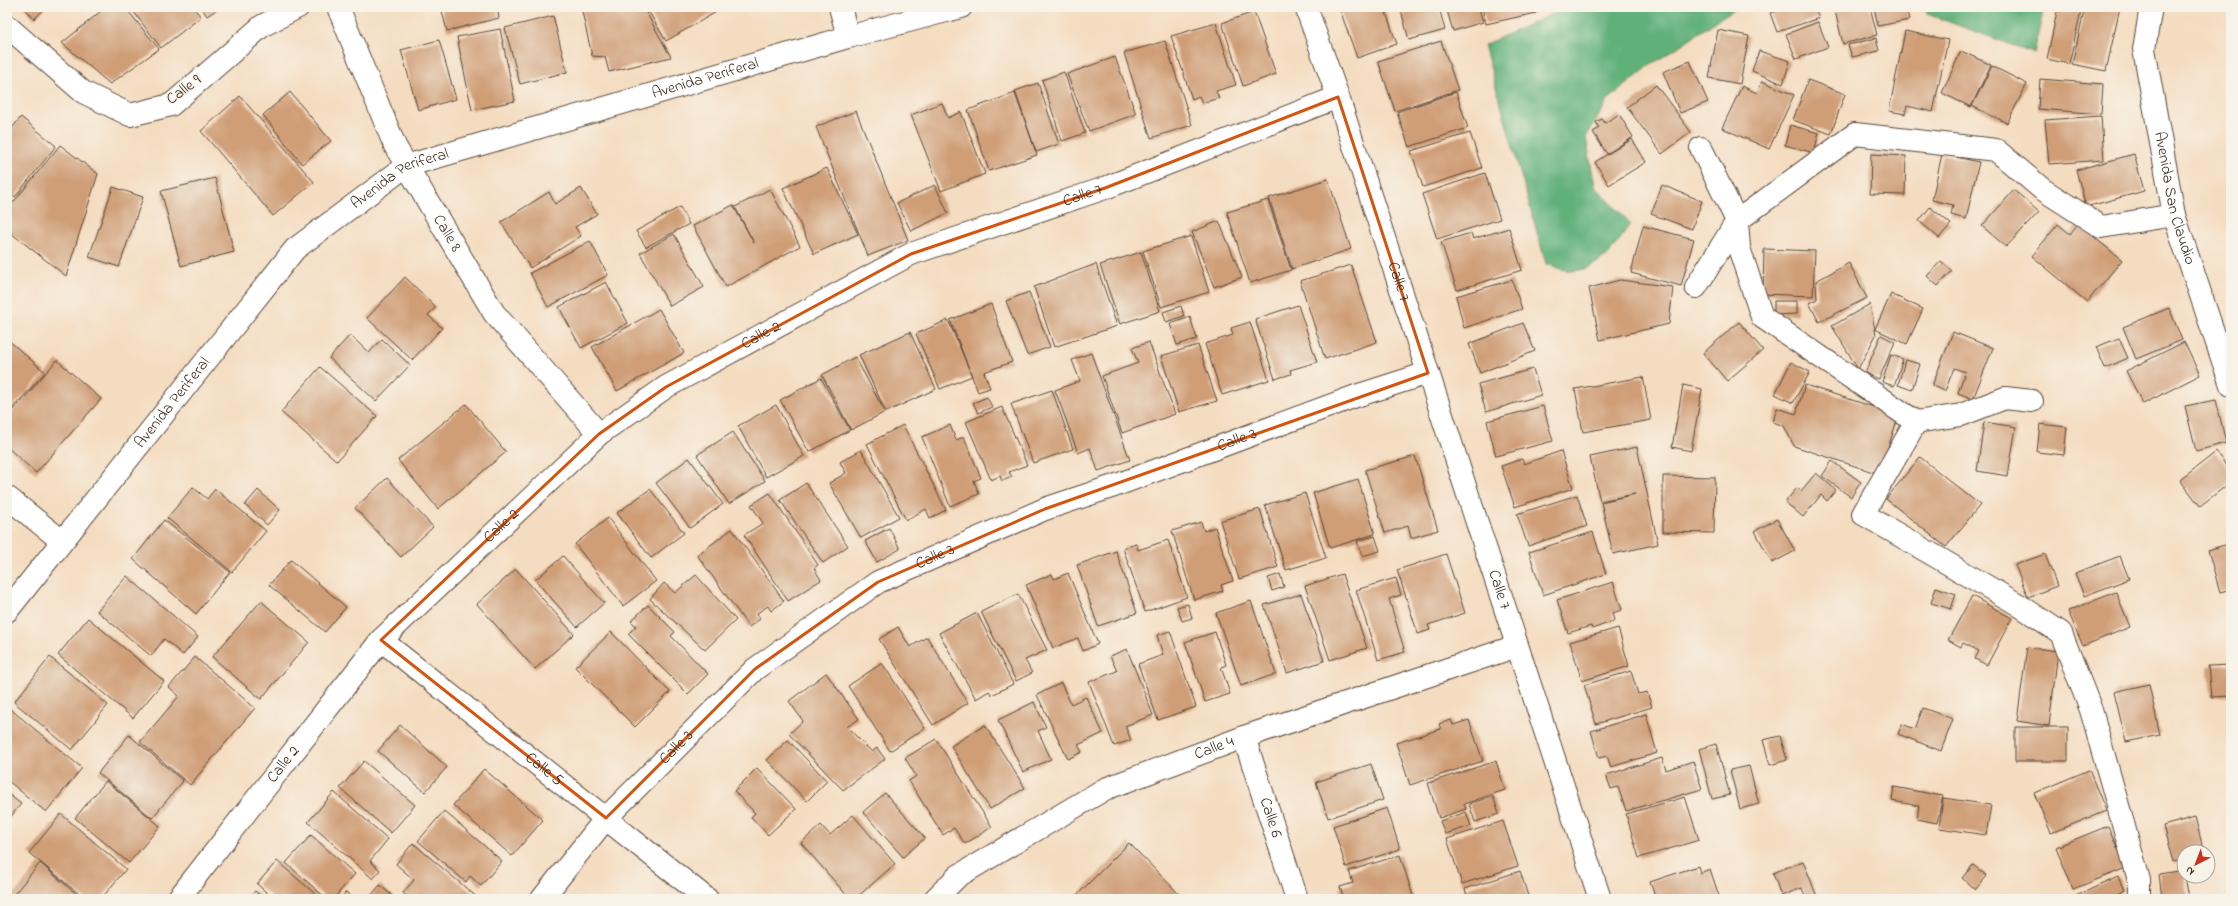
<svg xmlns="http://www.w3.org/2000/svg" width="2238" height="906" font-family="'Indie Flower',sans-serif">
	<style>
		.forest { fill: #60b07a; stroke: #4e6d4c }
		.building { fill: #cf9e77 }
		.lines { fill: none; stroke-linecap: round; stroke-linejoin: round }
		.minor-casing { stroke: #574536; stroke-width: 24 }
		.minor { stroke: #fff; stroke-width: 22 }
		.marked { fill: none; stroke: #d7540e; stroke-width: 3; stroke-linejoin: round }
		.labels { text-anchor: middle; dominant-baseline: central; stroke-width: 3; stroke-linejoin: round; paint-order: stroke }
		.street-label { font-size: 16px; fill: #3b2a1e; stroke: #f7f3e8 }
	</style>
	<rect width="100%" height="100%" fill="#f7f3e8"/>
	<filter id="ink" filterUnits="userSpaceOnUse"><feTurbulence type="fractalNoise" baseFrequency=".025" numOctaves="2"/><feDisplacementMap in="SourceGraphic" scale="8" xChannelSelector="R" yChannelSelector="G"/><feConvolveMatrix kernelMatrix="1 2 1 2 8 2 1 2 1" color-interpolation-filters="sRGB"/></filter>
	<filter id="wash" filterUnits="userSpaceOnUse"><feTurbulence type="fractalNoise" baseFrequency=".012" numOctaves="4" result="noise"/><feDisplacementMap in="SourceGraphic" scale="16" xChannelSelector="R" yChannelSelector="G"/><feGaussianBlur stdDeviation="0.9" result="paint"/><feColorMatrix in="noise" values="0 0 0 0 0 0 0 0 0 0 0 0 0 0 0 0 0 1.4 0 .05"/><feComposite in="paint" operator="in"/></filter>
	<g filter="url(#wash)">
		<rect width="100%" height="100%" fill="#f4dcc0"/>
		<path class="forest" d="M1564,7H1737L1648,67L1609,99L1586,137L1595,186L1631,224C1616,245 1600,271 1570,271C1563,270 1554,266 1546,264L1484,45L1550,15Z
			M1926,7H2044L2034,53L1927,14Z"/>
		<g id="blocks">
			<path class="building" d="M24,7H47L34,19Z
				M106,7H125L159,49L110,84L62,43Z
				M130,7H193L201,17L161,48Z
				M201,7H221L207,16Z
				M441,7H497L499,18L447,31Z
				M581,7H643L671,57L609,72L605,57L592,56Z
				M646,7H725L666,41Z
				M1339,7H1384L1397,44L1357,58Z
				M1400,7H1439L1445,30L1409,40Z
				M1446,7H1479L1483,22L1453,31Z
				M1482,7H1534L1536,13L1486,24Z
				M1788,7H1815L1819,18L1777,32L1770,13Z
				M1834,7H1870L1877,35L1843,44Z
				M1874,7H1906L1909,20L1878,26Z
				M2058,7H2082L2069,64L2047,59Z
				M2085,7H2120L2106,71L2072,64Z
				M1254,12L1276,74L1243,86L1222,23Z
				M553,16L567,72L520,84L505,28Z
				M1818,22L1828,47L1796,59L1786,34Z
				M1216,23L1236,85L1216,91L1219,98L1202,103L1199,96L1192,99L1171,36Z
				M500,29L515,101L472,110L457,37Z
				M1718,30L1749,36L1740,84L1709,78Z
				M1905,31L1948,40L1933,112L1907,106L1905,114L1889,111Z
				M1876,38L1879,51L1852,57L1848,45Z
				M439,40L456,99L418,110L401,50Z
				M1165,41L1192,125L1151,138L1124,53Z
				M1441,41L1458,90L1395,111L1378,61Z
				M1759,51L1790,61L1783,84L1752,71Z
				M1961,51L1991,65L1971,107L1942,93Z
				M1115,57L1136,114L1089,131L1067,74Z
				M1690,61L1708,102L1680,113L1663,72Z
				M1992,66L2027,84L2007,123L1972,106Z
				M1064,72L1085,133L1062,141L1042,80Z
				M2040,79L2103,84L2101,114L2038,109Z
				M1808,80L1845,94L1831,134L1793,120Z
				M1762,81L1794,95L1769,149L1722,128L1742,86L1757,93Z
				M1038,83L1059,144L1036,152L1015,91Z
				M1656,85L1691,132L1662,154L1627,107Z
				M290,92L331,141L302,164L263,115Z
				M1456,92L1468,128L1409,147L1397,112Z
				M1015,93L1037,155L989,171L968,110Z
				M240,96L314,182L273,216L201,131Z
				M942,103L948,118L961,112L985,174L941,191L911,115Z
				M856,111L908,240L868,256L816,127Z
				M1619,114L1633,137L1607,154L1593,132L1599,128L1596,122L1602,119L1605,123Z
				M2101,116L2104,160L2049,164L2045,120Z
				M21,117L56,146L15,197L7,191V134Z
				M1790,125L1819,133L1814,153L1785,145Z
				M1470,133L1482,168L1423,187L1411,151Z
				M1632,139L1646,162L1609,185L1595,162Z
				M60,145L98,174L66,276L7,230V210Z
				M1871,154L1906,156L1905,195L1870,194Z
				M1942,154L1979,162L1966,219L1951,215L1953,205L1932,200Z
				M2134,154L2144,191L2086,207L2076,170Z
				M827,168L858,234L814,254L783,188Z
				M1485,173L1500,219L1437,239L1422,194Z
				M215,178L234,252L181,266L161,191Z
				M1328,179L1351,249L1292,269L1269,198Z
				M935,185L948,213L911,231L897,203Z
				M1662,185L1702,201L1692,229L1651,214Z
				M113,187L143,197L119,267L89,257Z
				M581,188L597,214L575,227L581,236L530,268L501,222L549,192L555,204Z
				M770,189L800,246L726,287L693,226L733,205L754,243L735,207Z
				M2014,190L2039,212L2006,247L1982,226Z
				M1268,200L1291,270L1250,283L1227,212Z
				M680,207L689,224L646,247L636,231Z
				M1930,207L1951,224L1939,238L1919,221Z
				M1219,221L1242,277L1214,287L1192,232Z
				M2058,224L2070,234L2078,224L2122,260L2087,302L2032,256Z
				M1643,226L1694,239L1681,286L1631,273Z
				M1509,228L1522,270L1457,290L1441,242L1471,233L1473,239Z
				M674,234L704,287L670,306L640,253Z
				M1191,236L1209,292L1161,307L1143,251Z
				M590,241L608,275L548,307L530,273Z
				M1764,249L1815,251L1813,296L1763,294Z
				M1141,252L1160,311L1120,324L1100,265Z
				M1941,261L1952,271L1938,286L1927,276Z
				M1849,263L1867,298L1819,322L1809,303L1817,299L1816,281Z
				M1096,264L1117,326L1054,347L1034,287Z
				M1351,265L1377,342L1325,359L1300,281Z
				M405,277L436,307L428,315L442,328L412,360L367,318Z
				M1512,280L1522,309L1464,328L1456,296Z
				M1620,280L1673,287L1669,324L1600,340L1589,288Z
				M606,282L628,323L581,348L559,307Z
				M1029,292L1050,347L1027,355L1006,301Z
				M1891,294L1923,309L1907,344L1875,329Z
				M1774,301H1797V314L1774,315Z
				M991,304L1012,362L984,372L990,388L978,392L950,320Z
				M1870,304L1876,335L1858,369L1832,326Z
				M1298,305L1317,362L1290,370L1291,374L1275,379L1255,319Z
				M1181,306L1184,316L1166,322L1163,312Z
				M2169,308L2182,340L2136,359L2123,327Z
				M659,309L684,353L617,391L592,347Z
				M1190,317L1197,339L1177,345L1170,324Z
				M948,320L972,376L940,389L916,334Z
				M1250,322L1269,380L1222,395L1205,344L1233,335L1231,328Z
				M1739,322L1763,350L1727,381L1703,353Z
				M1523,323L1535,351L1480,373L1469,344Z
				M910,332L936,389L886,412L859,355Z
				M1953,332L1993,348L1973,399L1958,393L1965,372L1954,368L1945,391L1932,386Z
				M350,335L369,353L382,339L410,365L376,401L329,358Z
				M1881,335L1895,342L1879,379L1865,373Z
				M2119,338L2128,358L2105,368L2096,347Z
				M7,339L45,372L7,415Z
				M1149,342L1175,414L1122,433L1102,376L1138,363L1132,348Z
				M2184,342L2200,375L2143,404L2126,371Z
				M1198,345L1217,401L1179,412L1161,356Z
				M1091,353L1130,460L1098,471L1090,448L1078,453L1055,390L1080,381L1072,360Z
				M1891,355L1903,359L1894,386L1882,382Z
				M855,357L885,412L851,430L822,375Z
				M57,360L101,399L36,473L7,447V418Z
				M1905,360L1920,364L1912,390L1898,385Z
				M1791,362L1810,372L1793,403L1775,394Z
				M320,367L377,416L337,461L281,412Z
				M1533,369L1541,395L1486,412L1478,384Z
				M1643,377L1651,420L1583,432L1575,389Z
				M821,378L850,430L809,452L780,400Z
				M1683,385L1702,389L1691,451L1672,447Z
				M1805,385L1899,415L1879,474L1794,446L1784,426L1773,422L1777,408L1796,414Z
				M1052,390L1073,449L1033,463L1011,404Z
				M987,397L992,407L978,413L973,403Z
				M2216,400L2226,443L2196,451L2185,406Z
				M466,404L506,452L438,509L398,460Z
				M776,405L804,456L766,477L738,426Z
				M1543,406L1553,441L1496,456L1487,421Z
				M1002,407L1027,465L1009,472L1012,477L1002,481L1000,476L991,480L966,422Z
				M1984,422L2016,427L2008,476L1977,471Z
				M2040,424L2067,427L2064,455L2037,452Z
				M903,425L946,510L930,518L926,509L906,520L867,444Z
				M950,425L956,440L964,437L981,478L974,481L979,494L950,506L922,437Z
				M733,432L765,481L729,504L697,455Z
				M1637,447L1658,544L1613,554L1601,502L1635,494L1600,501L1590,457Z
				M861,450L899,517L861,538L829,483L846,473L840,462Z
				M1561,451L1573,488L1515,507L1501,466L1522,459L1524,464Z
				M2216,452L2231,472V482L2200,506L2180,480Z
				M1415,456L1438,530L1411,538L1408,526L1385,533L1365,470Z
				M1920,457L1980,505L1946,547L1886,499Z
				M689,458L723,504L690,528L656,483Z
				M1832,461L1861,482L1851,497L1822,476Z
				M1816,473L1836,490L1827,501L1821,495L1803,517L1785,502L1797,488L1801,491Z
				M1663,476L1715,477L1714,533L1663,532Z
				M387,478L433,527L401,557L355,508Z
				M1358,479L1375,534L1330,548L1313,493Z
				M806,483L848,546L823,563L780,500Z
				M193,487L207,499L215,489L266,531L232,572L167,518Z
				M650,489L684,533L651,558L617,513Z
				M258,490L280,510L267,525L245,505Z
				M770,493L818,565L814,568L821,580L788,601L744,535L763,523L751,505Z
				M1305,493L1326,558L1286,570L1265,505Z
				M1577,495L1587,526L1528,546L1517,514Z
				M1260,509L1278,567L1239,579L1220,521Z
				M608,518L656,581L623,606L575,544Z
				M1777,519L1795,551L1772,563L1755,531Z
				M164,520L230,572L196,614L133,559Z
				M1201,522L1204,531L1215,527L1233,581L1221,585L1223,591L1194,600L1172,531Z
				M889,528L900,549L877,562L865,541Z
				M732,529L784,601L771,611L768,606L757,613L760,619L749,627L697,555Z
				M1593,532L1606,574L1543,595L1529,552Z
				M1375,536L1380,551L1362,556L1357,541Z
				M1168,540L1187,597L1145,612L1123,548L1136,544L1138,550Z
				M2231,543V589L2220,592L2208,550Z
				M1116,551L1137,613L1098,626L1077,565Z
				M1446,554L1465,613L1428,625L1430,630L1418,634L1397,570Z
				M2045,554L2057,586L2028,597L2015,565Z
				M563,556L604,603L577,627L535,580Z
				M2120,556L2129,579L2084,596L2075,573Z
				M291,560L346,607L325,632L269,585Z
				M516,569L574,634L535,669L477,604Z
				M1068,573L1098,644L1083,651L1078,638L1053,648L1026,585L1052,574L1054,579Z
				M1280,574L1284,587L1272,591L1268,578Z
				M1342,574L1367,648L1330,660L1305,586Z
				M696,575L736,620L705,650L650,599L664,583L675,593Z
				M127,576L198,637L183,655L164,639L151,656L97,611Z
				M1396,578L1401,595L1389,599L1405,652L1378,660L1356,590Z
				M1613,582L1622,610L1612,613L1614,621L1592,629L1591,626L1568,633L1557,600Z
				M1936,587L1956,594L1951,609L1931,603Z
				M2116,592L2130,627L2083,646L2068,611Z
				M1018,594L1047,650L1025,660L1032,673L1016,681L981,612Z
				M1301,594L1324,661L1287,673L1264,605Z
				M1972,596L2012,618L1987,665L1975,659L1979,651L1963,643L1961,647L1948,640Z
				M261,601L309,642L261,699L212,657Z
				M1251,601L1276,674L1241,686L1216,613Z
				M1188,604L1192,618L1182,621L1177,607Z
				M648,605L675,632L671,636L708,674L688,694L628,634L636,626L631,621Z
				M977,613L1013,684L992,695L989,691L976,699L939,633Z
				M88,618L164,681L133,718L58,655Z
				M898,627L910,647L927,637L968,703L933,725L879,639Z
				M1618,628L1629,666L1582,681L1570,642Z
				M1170,631L1196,707L1158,720L1138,664L1163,655L1157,635Z
				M611,632L670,692L635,727L575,667Z
				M1215,632L1226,665L1221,667L1230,694L1205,702L1185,642Z
				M2027,647L2058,651L2049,726L2017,721Z
				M1127,649L1153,715L1125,726L1131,740L1114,746L1089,682L1117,671L1110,656Z
				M50,657L108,705L72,750L14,702Z
				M195,657L255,708L190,785L140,742L179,696L169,687Z
				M882,663L925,728L890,751L848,686Z
				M2231,665V696L2211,697L2208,666Z
				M1631,671L1638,694L1647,692L1652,707L1596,724L1584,685Z
				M826,673L859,719L847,727L872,752L877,748L885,759L843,790L789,734L803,721L789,701Z
				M1061,683L1071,704L1086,697L1103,733L1078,745L1082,752L1068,759L1037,695Z
				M2149,684L2160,735L2126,742L2114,692Z
				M1034,702L1046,727L1038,731L1051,759L1023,772L998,720Z
				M9,708L82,768L46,812L7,780V710Z
				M1923,708L1953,719L1941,751L1898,734L1902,724L1915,729Z
				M1646,714L1657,753L1611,767L1607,756L1599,758L1591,731Z
				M1451,720L1453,725L1469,720L1483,761L1410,785L1396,743L1441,729L1439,724Z
				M400,725L447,767L425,792L378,751Z
				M985,725L1025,788L990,809L951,746Z
				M2015,727H2068V761H2015Z
				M129,735L183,781L152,818L98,773Z
				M1780,736L1787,760L1770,765L1763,740Z
				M936,739L992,827L965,844L954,828L943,835L909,781L916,776L905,758Z
				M788,740L827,781L807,801L767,760Z
				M1716,744L1730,795L1712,799L1699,749Z
				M1662,758L1666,770L1693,761L1702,789L1626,811L1618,787L1611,789L1606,775Z
				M364,761L415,805L391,833L340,788Z
				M1496,761L1505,790L1464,804L1466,809L1439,818L1428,783Z
				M1371,764L1383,800L1328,818L1316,782Z
				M1749,766L1759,804L1740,809L1730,770Z
				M757,768L796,809L768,835L751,817L755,813L734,791Z
				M484,769L543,820L512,856L453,805Z
				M2089,770L2106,811L2051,833L2034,793Z
				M106,781L160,826L129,863L75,818Z
				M1894,787L1943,796L1937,823L1917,819L1919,806L1892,801Z
				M334,792L388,839L370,861L380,870L373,879L308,822Z
				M7,793L21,804L7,821Z
				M885,793L925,838L903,857L863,812Z
				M1493,796L1499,814L1475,822L1469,804Z
				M1685,797L1699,840L1639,858L1626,814Z
				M1943,798L1991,805L1986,835L1939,828Z
				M1387,808L1400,849L1346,867L1333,826Z
				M444,811L502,861L481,886L470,876L466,882L418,841Z
				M1466,812L1471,826L1445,834L1440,821Z
				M61,814L126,869L101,899H85L29,853Z
				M853,815L895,864L855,899H850L801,843L821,825L830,835Z
				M2195,817L2204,852H2184V859L2173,862L2163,826Z
				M1503,821L1518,866L1462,884L1447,839Z
				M2108,826L2126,868L2073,889L2056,847Z
				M311,835L355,874L333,899H327L286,863Z
				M413,843L479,899H410L403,893L414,880L396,864Z
				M1129,843L1184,899H1073Z
				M1400,855L1414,899H1344L1340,887L1353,883L1349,871Z
				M277,861L321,899H274L257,884Z
				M1803,861L1818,899H1806L1802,888L1781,896L1773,873Z
				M40,863L82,899H10Z
				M1973,865L1987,876L1975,890L1962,878Z
				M1698,866L1700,873L1710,869L1720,899H1656L1650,882Z
				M2184,870L2189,899H2162L2159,874Z
				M1520,871L1529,899H1468L1465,889Z
				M2118,877L2124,890L2114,896L2115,899H2069Z
				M380,885L396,899H368Z
				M255,891L264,899H247Z
				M346,892L354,899H340Z"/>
		</g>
	</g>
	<g filter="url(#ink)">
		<use href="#blocks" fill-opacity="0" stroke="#574536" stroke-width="1"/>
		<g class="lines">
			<g class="minor-casing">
				<g id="minor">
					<path id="s1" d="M338,7L395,146L494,313L599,434"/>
					<path d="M840,7L848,37"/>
					<path id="s2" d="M1306,7L1338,97L1600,899"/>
					<path id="s3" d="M2151,7L2144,49L2174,215L2231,385"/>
					<path d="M7,26L83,92L130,115L171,105L262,26L298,7"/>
					<path d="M1701,148L1737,221L1739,248L1762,317L1916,422L1961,415L2005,398L2032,401"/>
					<path d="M1696,287L1737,221L1855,134L1996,150L2042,189L2101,227L2174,215"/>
					<path d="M1916,422L1863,514L2019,605L2061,633L2091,710L2139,880V899"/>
					<path d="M7,497L62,541"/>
					<path id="s4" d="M7,611L295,249L406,166L848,37L961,7"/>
					<path id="s5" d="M381,640L707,899"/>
					<path id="s6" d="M1244,737L1297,899"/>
					<path id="s7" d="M178,899L381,640L599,434L666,387L911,254L1105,188L1338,97"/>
					<path id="s8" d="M542,899L606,818L755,669L878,582L1045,509L1114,486L1356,396L1428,373"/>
					<path id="s9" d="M935,899L958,876L1105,789L1244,737L1517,646"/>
				</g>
			</g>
			<use href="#minor" class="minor"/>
		</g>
	</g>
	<path class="marked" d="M1338,97L1428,373L1045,509L878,582L755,669L606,818L381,640L599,434L666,387L911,254L1105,188Z"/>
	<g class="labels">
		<g class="street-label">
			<text stroke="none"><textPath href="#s4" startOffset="913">Avenida Periferal</textPath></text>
			<text transform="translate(184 90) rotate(-37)">Calle 9</text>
			<text stroke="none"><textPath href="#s4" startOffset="590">Avenida Periferal</textPath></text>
			<text stroke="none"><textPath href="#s7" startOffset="1171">Calle 7</textPath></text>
			<text stroke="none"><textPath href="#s3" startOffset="195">Avenida San Claudio</textPath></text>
			<text stroke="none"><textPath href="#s1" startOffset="252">Calle 8</textPath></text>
			<text stroke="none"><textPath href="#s2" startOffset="290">Calle 7</textPath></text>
			<text stroke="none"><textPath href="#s7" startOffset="819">Calle 2</textPath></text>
			<text stroke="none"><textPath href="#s4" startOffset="266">Avenida Periferal</textPath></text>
			<text stroke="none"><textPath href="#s8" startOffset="851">Calle 3</textPath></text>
			<text stroke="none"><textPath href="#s7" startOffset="495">Calle 2</textPath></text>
			<text stroke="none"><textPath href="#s8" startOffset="527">Calle 3</textPath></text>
			<text stroke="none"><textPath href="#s2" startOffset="614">Calle 7</textPath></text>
			<text stroke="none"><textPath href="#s8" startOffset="203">Calle 3</textPath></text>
			<text stroke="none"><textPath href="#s9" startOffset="320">Calle 4</textPath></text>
			<text stroke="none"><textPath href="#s7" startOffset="171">Calle 2</textPath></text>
			<text stroke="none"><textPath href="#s5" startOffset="208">Calle 5</textPath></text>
			<text stroke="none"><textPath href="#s6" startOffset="85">Calle 6</textPath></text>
		</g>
	</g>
	<rect width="2238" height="906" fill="none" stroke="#f7f3e8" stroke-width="24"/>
	<g transform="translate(2196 864) rotate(222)"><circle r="19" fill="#f7f3e8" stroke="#aca397"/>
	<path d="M0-3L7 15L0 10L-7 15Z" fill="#c8321e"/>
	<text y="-6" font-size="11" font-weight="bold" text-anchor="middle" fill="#3b2a1e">N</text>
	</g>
</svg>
